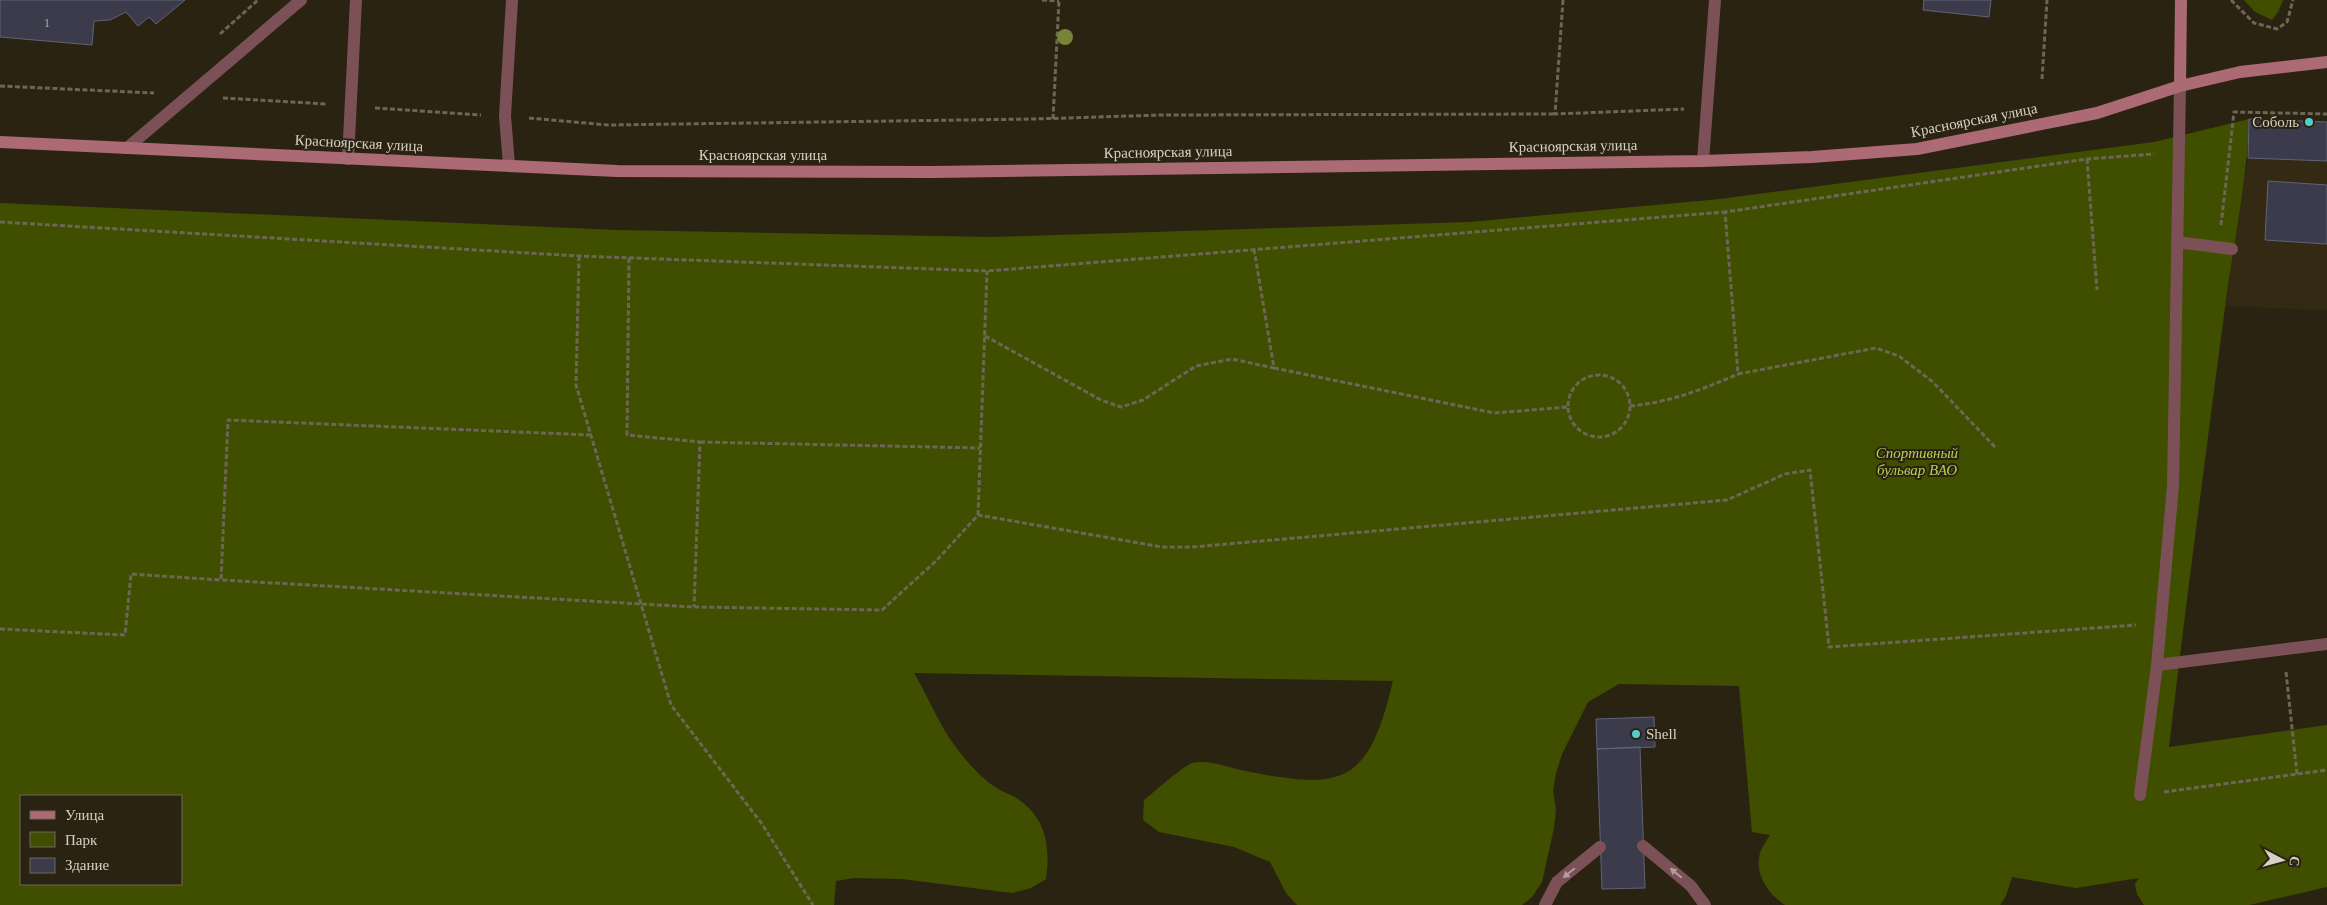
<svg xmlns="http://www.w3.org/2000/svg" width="2327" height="905" font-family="Georgia,serif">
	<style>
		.built { fill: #342912 }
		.green { fill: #404e00; fill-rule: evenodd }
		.building { fill: #3b3b4c; stroke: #636376 }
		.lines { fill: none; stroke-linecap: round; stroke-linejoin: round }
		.path { stroke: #6d6657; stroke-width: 3; stroke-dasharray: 5 2.5; stroke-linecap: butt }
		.lane { stroke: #7b5157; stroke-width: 12 }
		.secondary { stroke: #ab6a74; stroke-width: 12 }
		.tree { fill: #778336 }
		.oneway { fill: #b29e9a }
		.poi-dot { fill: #54cdc8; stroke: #2b2312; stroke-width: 2 }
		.labels { text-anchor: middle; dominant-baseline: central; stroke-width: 4; stroke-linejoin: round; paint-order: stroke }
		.number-label { font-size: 12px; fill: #afaca8 }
		.street-label { font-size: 15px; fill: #d6d1c6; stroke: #2b2312 }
		.poi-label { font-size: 15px; fill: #d6d1c6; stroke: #2b2312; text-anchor: end }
		.park-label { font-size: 15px; font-style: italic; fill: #b5d153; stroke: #2b2312 }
	</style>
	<rect width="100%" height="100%" fill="#2b2312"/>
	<path class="built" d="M2249,119L2327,122V310L2225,306L2248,158Z"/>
	<path class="green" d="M2244,0H2283L2278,12L2272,20L2255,12Z
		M2249,119C2247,185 2232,250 2224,315C2205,459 2186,603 2169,747L2327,725V887L2249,905H2144L2137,894L2135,884L2139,878L2076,888L2012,877L2006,896L2000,905H1785C1768,894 1754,874 1760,853C1762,847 1767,840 1770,835L1752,832L1739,686L1619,684L1588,702L1562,754L1556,773L1553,791L1556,810L1554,828L1542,882L1532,897L1522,905H1297L1286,893L1270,862L1234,847L1159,832L1143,820L1144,800C1153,793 1183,766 1192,763C1207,759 1227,767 1241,770C1343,791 1368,786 1393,681L914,673C928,696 938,723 955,746C966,761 980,777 995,787C1001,791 1007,793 1013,796C1045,815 1051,844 1046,879L1031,888L1012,893L902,879L854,878L836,881L834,905H0V203L617,230L991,237L1470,222L1720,199L2154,142ZM21,796H181V884H21Z"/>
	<path class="building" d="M0,0H185L156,24L149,17L138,26L126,12L110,20L94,21L92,45L0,37Z
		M1924,0H1991L1989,17L1923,10Z
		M2249,119L2327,122V161L2248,158Z
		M2268,181L2327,185V244L2265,240Z
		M1654,717L1655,747L1597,749L1596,719Z
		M1640,747L1645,888L1602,889L1597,749Z"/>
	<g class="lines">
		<path class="path" d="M1042,0L1059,1
			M1563,0L1555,114L1684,109
			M2231,0L2254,23L2277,29L2287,22L2293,0
			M220,34L258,0
			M2042,79L2047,0
			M0,86L154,93
			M223,98L326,104
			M375,108L481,115
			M529,118L608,125L1034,119L1162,115L1555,114
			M1053,119L1059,0
			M2087,159L2097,290
			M0,222L579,256L987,271L1725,212
			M2221,225L2234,112L2327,114
			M579,256L576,385L671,705L762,824L813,905
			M629,258L627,435L700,442L694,607
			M985,336L1101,400L1121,407L1143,400L1196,366L1232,359L1274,368L1254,249
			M1274,368L1494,413L1568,407
			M1568 406a31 31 0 1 1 62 0a31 31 0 1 1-62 0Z
			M1630,406C1671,402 1701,390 1738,374
			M591,435L228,420L221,580L694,607L882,610L936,561L978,515L1162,547H1193L1727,500L1785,474L1810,470L1829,647L2136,625
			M700,442L980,448
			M1995,447L1933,382L1899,356L1876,348L1738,374L1725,212L2087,159L2154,154
			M978,515L987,271
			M0,629L125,635L131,574L221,580
			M2286,672L2297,774
			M2164,792L2327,770"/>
		<path class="lane" d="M127,148L301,0
			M348,159L356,0
			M1703,161L1715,0
			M509,165L505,116L512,0
			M2177,242L2232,249
			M2157,665L2327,644
			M2140,795L2157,665L2173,486L2180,86
			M1643,846L1691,886L1705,905
			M1545,905L1557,882L1600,847"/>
		<path class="secondary" d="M2180,86L2181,0
			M0,142L617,171L934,172L1703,161L1812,157L1917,149L2097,113L2180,86L2240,72L2327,62"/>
	</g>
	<circle class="tree" cx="1065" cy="37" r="8"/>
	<defs><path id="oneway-solid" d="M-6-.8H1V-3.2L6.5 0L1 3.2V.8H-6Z" transform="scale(1.25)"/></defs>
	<g class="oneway">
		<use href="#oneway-solid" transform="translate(1569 873) rotate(141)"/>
		<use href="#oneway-solid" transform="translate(1676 873) rotate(-140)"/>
	</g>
	<g class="poi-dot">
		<circle cx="2309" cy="122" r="5"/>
		<circle cx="1636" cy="734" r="5"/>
	</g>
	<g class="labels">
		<g class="number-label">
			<text x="47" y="23">1</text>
		</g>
		<g class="street-label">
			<text transform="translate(1974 120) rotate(-11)">Красноярская улица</text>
			<text transform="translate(359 143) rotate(3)">Красноярская улица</text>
			<text transform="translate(1573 146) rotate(-1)">Красноярская улица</text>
			<text transform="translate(1168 152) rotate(-1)">Красноярская улица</text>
			<text x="763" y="155">Красноярская улица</text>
		</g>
		<g class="poi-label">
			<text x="2299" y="122">Соболь</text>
			<text x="1646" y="734" text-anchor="start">Shell</text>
		</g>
		<g class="park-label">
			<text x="1917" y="453">Спортивный<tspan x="1917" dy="17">бульвар ВАО</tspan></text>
		</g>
	</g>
	<rect x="20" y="795" width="162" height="90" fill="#2b2312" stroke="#6f695a"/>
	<rect x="30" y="811" width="25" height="8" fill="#ab6a74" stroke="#6f695a"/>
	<text x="65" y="820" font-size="15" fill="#d6d1c6">Улица</text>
	<rect x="30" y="832" width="25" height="15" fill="#404e00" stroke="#6f695a"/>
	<text x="65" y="845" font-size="15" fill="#d6d1c6">Парк</text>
	<rect x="30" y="858" width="25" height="15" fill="#3b3b4c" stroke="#6f695a"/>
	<text x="65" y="870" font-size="15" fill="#d6d1c6">Здание</text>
	<g transform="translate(2282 860) rotate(96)" stroke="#2b2312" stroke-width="4" paint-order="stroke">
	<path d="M0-4L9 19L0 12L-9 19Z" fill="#d6d1c6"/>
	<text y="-8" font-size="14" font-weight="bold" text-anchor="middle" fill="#d6d1c6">С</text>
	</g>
</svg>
